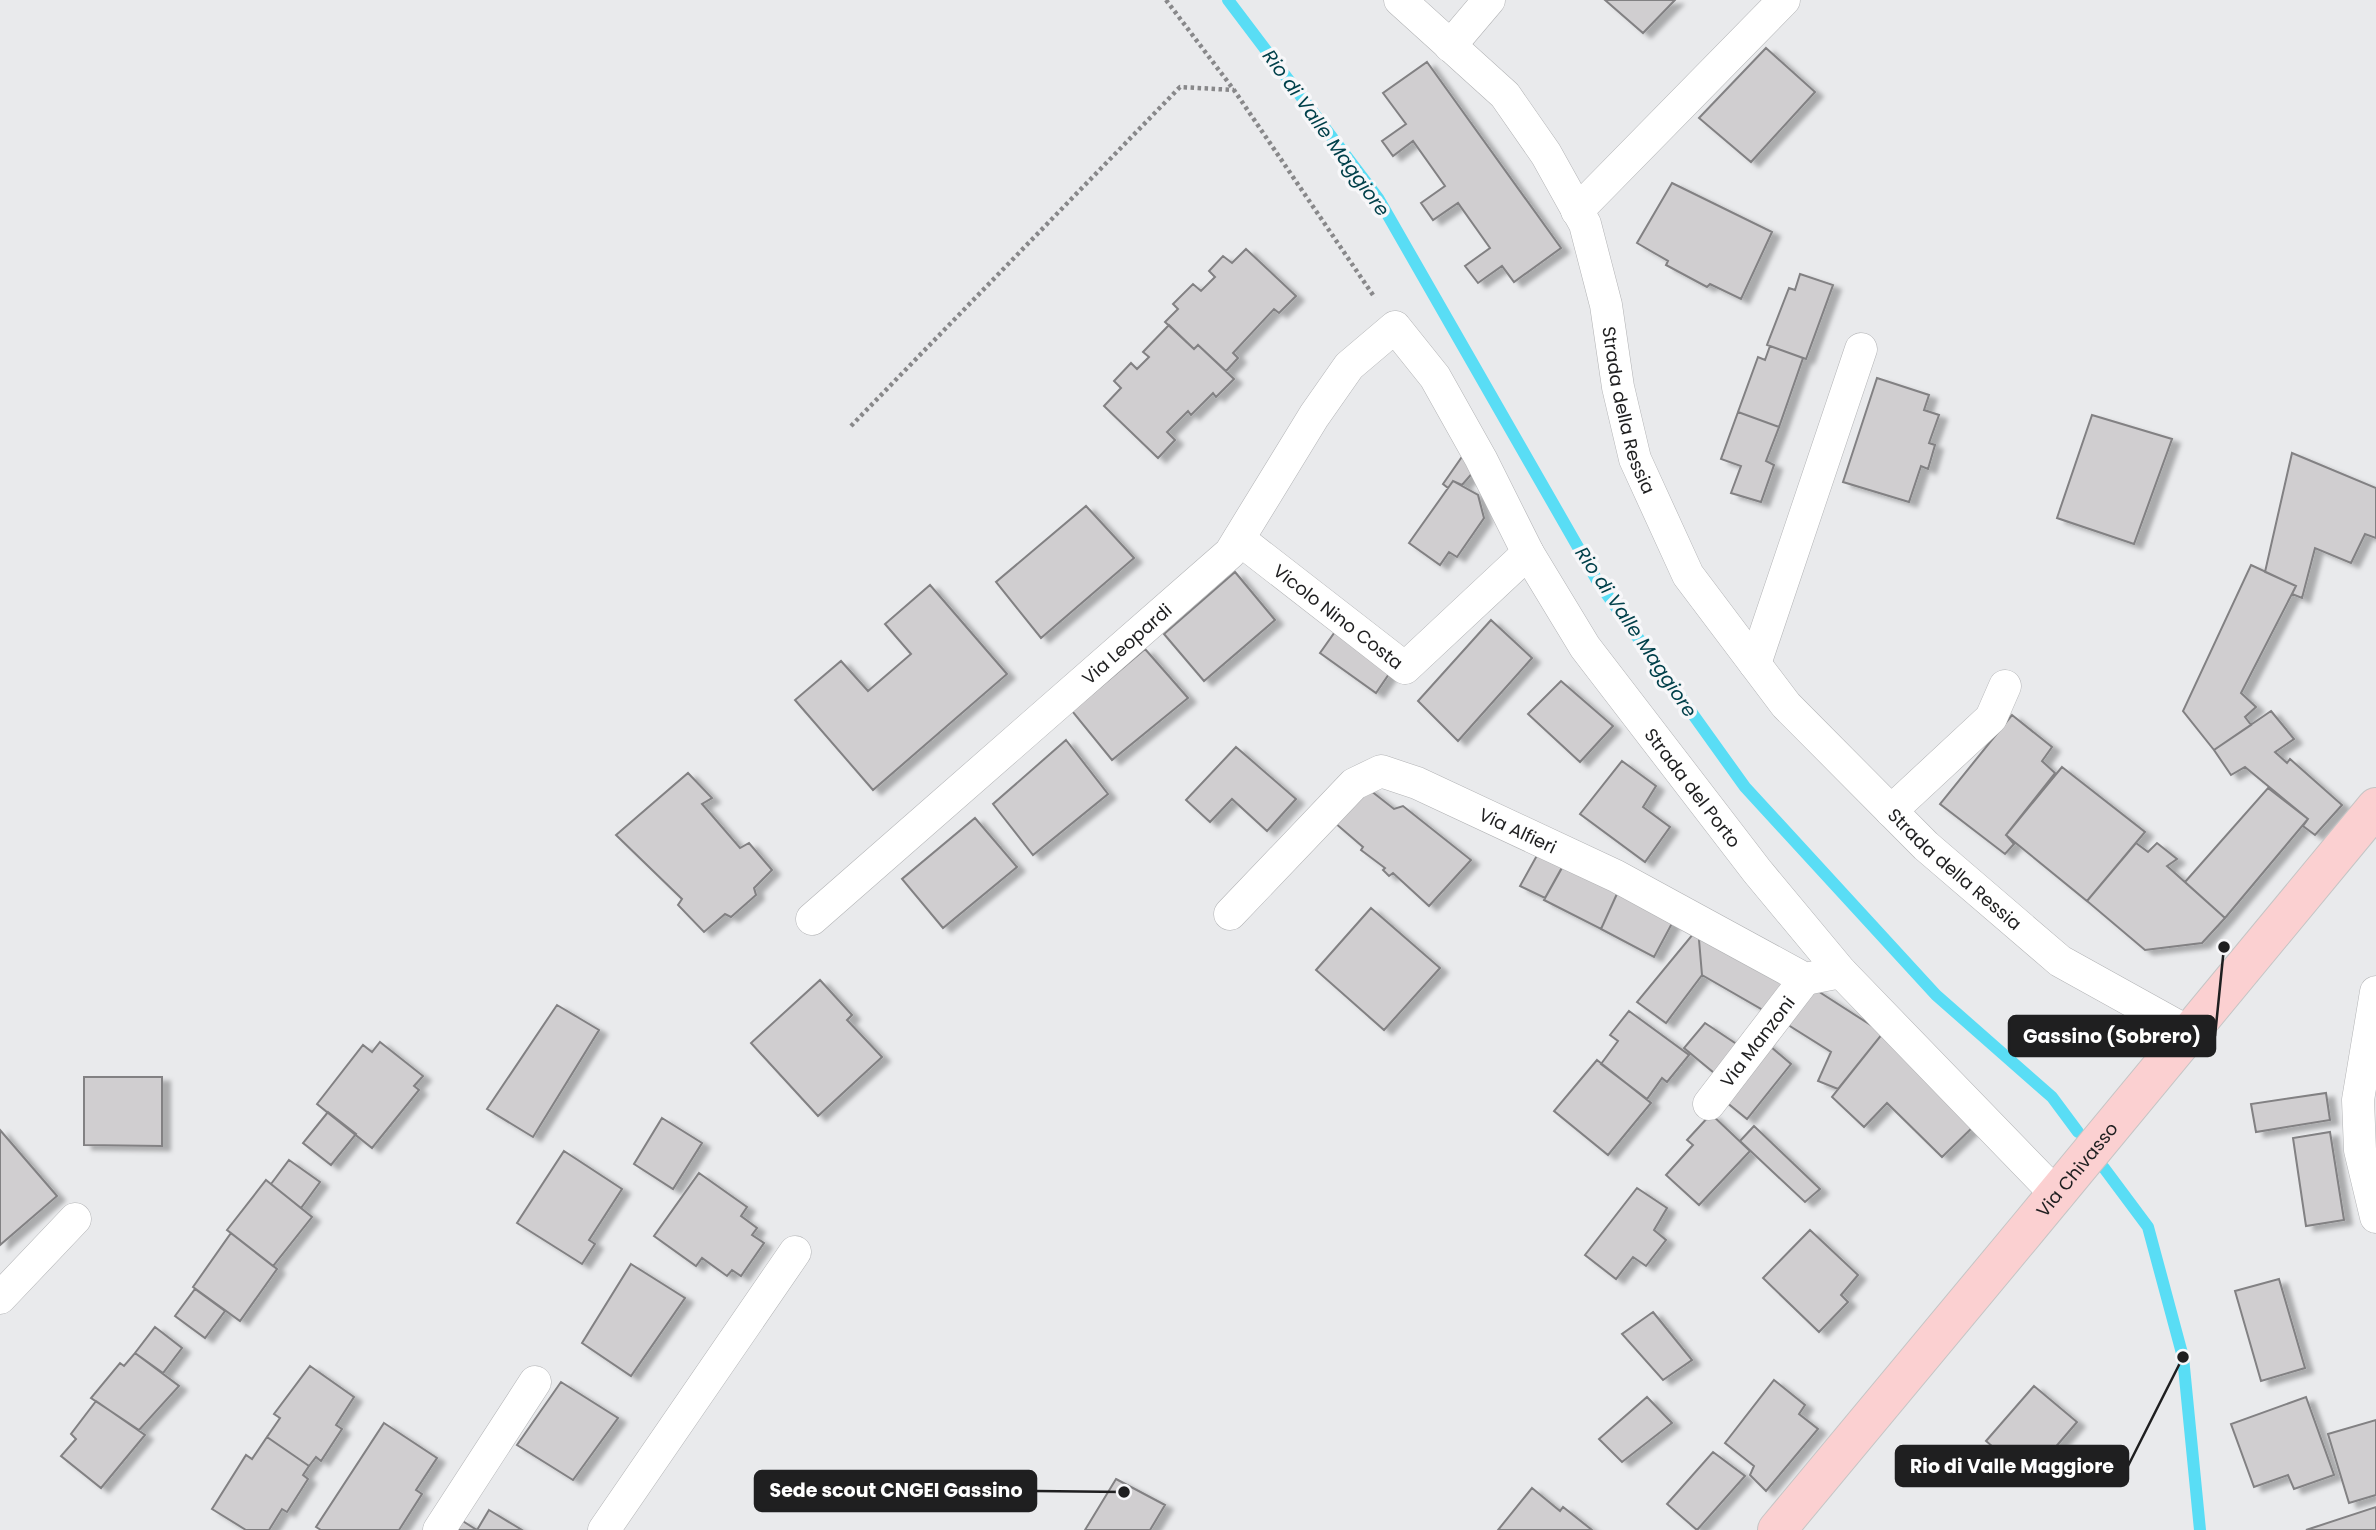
<svg xmlns="http://www.w3.org/2000/svg" width="2376" height="1530" font-family="Poppins,sans-serif">
	<style>
		.lines { fill: none; stroke-linecap: round; stroke-linejoin: round }
		.stream { stroke: #59ddf5; stroke-width: 12 }
		.building { fill: #d0ced0; stroke: #828183; stroke-width: 2; filter: url(#shadow) }
		.minor-casing { stroke: #b2b3b5; stroke-width: 33 }
		.primary-casing { stroke: #c5c5c5; stroke-width: 40 }
		.path { stroke: #88888a; stroke-width: 4.5; stroke-dasharray: 3.5 3.5; stroke-linecap: butt }
		.minor { stroke: #fff; stroke-width: 32 }
		.primary { stroke: #fbd0d1; stroke-width: 38 }
		.labels { text-anchor: middle; dominant-baseline: central; stroke-width: 7; stroke-linejoin: round; paint-order: stroke }
		.street-label { font-size: 18px; fill: #1f1f20; stroke: #f7f7f9 }
		.water-label { font-size: 19px; font-style: italic; fill: #00404a; stroke: #f7f7f9 }
		.leader { fill: none; stroke: #1f1f20; stroke-width: 2.5 }
		.callout-dot { fill: #1f1f20; stroke: #f7f7f9; stroke-width: 2.5 }
		.callout { fill: #1f1f20; stroke: #1f1f20; stroke-width: 2.5 }
		.callout-label { font-size: 19px; text-anchor: middle; font-weight: bold; fill: #fff }
	</style>
	<defs>
		<filter id="shadow"><feDropShadow dx="8" dy="4.5" stdDeviation="2" flood-color="#0004"/></filter>
	</defs>
	<rect width="100%" height="100%" fill="#e9eaec"/>
	<g class="lines">
		<path class="stream" d="M1228,0L1378,198L1598,582L1745,787L1936,995L2052,1097L2078,1132
			M2104,1168L2148,1227L2183,1357L2200,1530"/>
	</g>
	<path class="building" d="M1605,0H1675L1643,33Z
		M1766,48L1815,92L1751,162L1699,118Z
		M1427,62L1561,248L1514,282L1502,266L1478,283L1465,266L1490,248L1458,203L1433,220L1421,203L1445,186L1413,141L1393,156L1382,141L1406,124L1383,93Z
		M1672,183L1772,232L1741,299L1710,284L1707,287L1666,265L1668,261L1637,243Z
		M1246,249L1296,296L1279,313L1274,309L1233,353L1238,358L1226,371L1198,345L1194,349L1165,322L1178,309L1173,304L1193,284L1201,291L1215,277L1209,271L1223,256L1232,263Z
		M1800,274L1833,285L1806,359L1767,345L1789,288L1795,290Z
		M1169,325L1194,349L1198,345L1234,379L1216,397L1213,393L1191,415L1188,411L1167,432L1175,440L1158,458L1104,406L1121,388L1114,381L1131,363L1137,369L1149,357L1143,352Z
		M1770,346L1803,358L1779,427L1738,412L1758,357L1765,360Z
		M1877,378L1929,395L1924,410L1939,415L1929,443L1935,445L1928,469L1921,466L1909,502L1843,482Z
		M1738,412L1779,427L1766,461L1774,465L1761,502L1731,493L1741,466L1721,459Z
		M2092,415L2172,439L2134,544L2057,518Z
		M1466,451L1475,470L1462,485L1453,481L1448,488L1443,484Z
		M2292,453L2376,488V538L2365,534L2351,563L2315,548L2302,598L2292,594L2296,586L2265,572Z
		M1453,481L1478,495L1484,518L1457,557L1449,552L1440,565L1409,543Z
		M1086,506L1134,558L1041,638L996,582Z
		M2251,565L2296,586L2241,693L2256,707L2245,717L2251,725L2214,750L2183,711Z
		M1235,572L1275,620L1204,681L1164,634Z
		M930,585L1007,674L873,790L795,700L841,661L868,691L911,654L885,624Z
		M1491,620L1532,658L1458,741L1418,701Z
		M1337,629L1393,668L1376,693L1320,653Z
		M1145,649L1188,698L1112,760L1072,711Z
		M1561,681L1613,726L1580,762L1528,714Z
		M2271,711L2294,739L2275,752L2287,763L2290,759L2342,805L2315,835L2303,826L2308,819L2245,767L2231,775L2214,750Z
		M2012,715L2052,747L2042,761L2055,773L2006,835L2014,844L2005,854L1940,804Z
		M1066,740L1108,794L1033,855L993,804Z
		M1236,747L1296,799L1267,831L1232,799L1210,822L1186,800Z
		M1622,761L1656,786L1643,807L1670,827L1645,862L1580,814Z
		M2062,767L2145,832L2087,901L2006,835Z
		M688,773L712,798L702,804L740,848L749,843L772,870L754,888L756,895L731,917L725,914L704,932L678,905L682,899L616,835Z
		M1366,787L1394,809L1403,806L1471,860L1429,906L1393,873L1389,876L1383,870L1385,868L1361,850L1363,847L1335,823Z
		M2268,788L2308,819L2225,918L2185,882Z
		M975,818L1017,867L943,928L902,879Z
		M2136,843L2148,852L2157,843L2177,859L2167,866L2225,918L2202,943L2145,950L2087,901Z
		M1540,850L1565,862L1545,898L1520,886Z
		M1567,859L1621,885L1601,929L1544,900Z
		M1621,885L1677,914L1654,957L1601,929Z
		M1371,908L1440,968L1384,1030L1316,970Z
		M1698,928L1702,975L1666,1023L1637,1002Z
		M1698,928L1789,978L1770,1014L1702,975Z
		M820,980L852,1015L847,1020L882,1057L818,1116L751,1043Z
		M1810,986L1883,1033L1838,1089L1818,1081L1831,1052L1785,1023Z
		M557,1005L599,1030L533,1137L487,1109Z
		M1629,1011L1689,1055L1667,1082L1662,1078L1647,1099L1601,1064L1618,1041L1610,1035Z
		M1705,1023L1741,1047L1719,1077L1684,1048Z
		M1883,1033L1977,1123L1942,1157L1887,1103L1864,1127L1832,1097Z
		M1764,1041L1791,1064L1747,1119L1720,1097Z
		M380,1042L423,1076L414,1086L419,1090L372,1148L317,1104L363,1045L372,1052Z
		M1597,1060L1651,1103L1608,1155L1554,1111Z
		M84,1077H162V1146L84,1145Z
		M2326,1093L2330,1120L2256,1132L2251,1104Z
		M328,1112L356,1134L331,1165L303,1143Z
		M1711,1114L1750,1151L1699,1205L1666,1175L1693,1145L1687,1140Z
		M662,1118L702,1143L673,1189L634,1164Z
		M1754,1126L1820,1189L1805,1202L1740,1141Z
		M0,1130L57,1196L0,1245Z
		M2330,1132L2344,1220L2306,1226L2293,1138Z
		M564,1151L622,1189L589,1240L595,1244L582,1264L517,1223Z
		M289,1160L320,1182L301,1208L271,1184Z
		M699,1173L747,1207L741,1216L757,1228L752,1235L764,1243L741,1276L732,1270L727,1276L702,1258L696,1266L654,1236Z
		M266,1180L312,1217L273,1266L227,1230Z
		M1637,1188L1667,1208L1654,1230L1666,1240L1646,1266L1633,1257L1616,1279L1585,1255Z
		M1810,1230L1858,1275L1841,1295L1848,1302L1819,1332L1763,1278Z
		M231,1233L277,1269L240,1321L193,1287Z
		M631,1264L685,1298L631,1376L582,1343Z
		M2279,1279L2305,1368L2261,1381L2235,1291Z
		M195,1289L225,1311L205,1338L175,1316Z
		M1653,1312L1692,1360L1663,1380L1622,1334Z
		M155,1327L182,1348L163,1373L135,1353Z
		M135,1353L179,1386L139,1430L91,1398L120,1363L124,1366Z
		M310,1366L354,1397L336,1425L342,1429L321,1461L316,1457L309,1466L267,1437L280,1418L274,1414Z
		M1774,1380L1805,1405L1799,1414L1818,1429L1766,1491L1750,1475L1754,1466L1725,1443Z
		M561,1382L618,1418L573,1480L517,1445Z
		M2034,1386L2077,1422L2029,1478L1986,1441Z
		M1647,1397L1672,1423L1622,1462L1599,1439Z
		M2306,1397L2334,1475L2294,1489L2288,1475L2254,1487L2231,1424Z
		M96,1401L145,1435L101,1488L61,1456L76,1439L71,1434Z
		M2376,1420V1495L2349,1503L2328,1434Z
		M384,1423L437,1458L416,1490L422,1494L399,1530H321L316,1527Z
		M267,1437L309,1466L303,1475L308,1479L287,1512L282,1509L269,1530H246L212,1509L246,1455L252,1459Z
		M1713,1452L1745,1476L1697,1530L1667,1504Z
		M1116,1479L1165,1505L1150,1530H1085Z
		M1532,1488L1560,1511L1563,1507L1592,1530H1498Z
		M2376,1507V1530H2306Z
		M489,1510L522,1530H454L461,1520L477,1530Z"/>
	<g class="lines">
		<g class="minor-casing">
			<g id="minor">
				<path id="s1" d="M1400,0L1505,95L1546,154L1585,224L1606,305L1618,387L1635,459L1688,575L1786,705L1926,846L2060,961L2188,1032"/>
				<path d="M1450,46L1489,0"/>
				<path d="M1577,211L1784,0"/>
				<path id="s2" d="M1239,539L1405,668L1528,553"/>
				<path d="M1755,664L1861,349"/>
				<path d="M1891,811L1991,718L2005,686"/>
				<path id="s3" d="M1230,914L1354,784L1381,771L1417,783L1616,876L1805,979L1841,972"/>
				<path id="s4" d="M812,919L1230,553L1314,416L1349,366L1395,327L1435,377L1481,459L1528,553L1585,647L1757,871L1841,972L2058,1196"/>
				<path d="M2376,992L2358,1100L2360,1150L2376,1217"/>
				<path id="s5" d="M1709,1104L1805,979"/>
				<path d="M0,1298L75,1219"/>
				<path d="M439,1530L535,1382"/>
				<path d="M604,1530L795,1252"/>
			</g>
		</g>
		<g class="primary-casing">
			<g id="primary">
				<path id="s6" d="M1777,1530C1978,1290 2176,1048 2376,807"/>
			</g>
		</g>
		<path class="path" d="M1166,0L1234,90L1375,298
			M851,426L1180,87L1234,90"/>
		<use href="#minor" class="minor"/>
		<use href="#primary" class="primary"/>
	</g>
	<g class="labels">
		<g class="street-label">
			<text stroke="none"><textPath href="#s1" startOffset="485">Strada della Ressia</textPath></text>
			<text stroke="none"><textPath href="#s2" startOffset="126">Vicolo Nino Costa</textPath></text>
			<text stroke="none"><textPath href="#s4" startOffset="418">Via Leopardi</textPath></text>
			<text stroke="none"><textPath href="#s4" startOffset="1388">Strada del Porto</textPath></text>
			<text stroke="none"><textPath href="#s3" startOffset="359">Via Alfieri</textPath></text>
			<text stroke="none"><textPath href="#s1" startOffset="1060">Strada della Ressia</textPath></text>
			<text stroke="none"><textPath href="#s5" startOffset="79">Via Manzoni</textPath></text>
			<text stroke="none"><textPath href="#s6" startOffset="469">Via Chivasso</textPath></text>
		</g>
		<g class="water-label">
			<text transform="translate(1326 133) rotate(54)">Rio di Valle Maggiore</text>
			<text transform="translate(1636 632) rotate(56)">Rio di Valle Maggiore</text>
		</g>
	</g>
	<path class="leader" d="M2224 947L2215 1036M2183 1357L2128 1466M1124 1492L1036 1491"/>
	<g class="callout-dot">
		<circle cx="2224" cy="947" r="7"/>
		<circle cx="2183" cy="1357" r="7"/>
		<circle cx="1124" cy="1492" r="7"/>
	</g>
	<g class="callout">
		<rect x="2009" y="1016" width="206" height="40" rx="7"/>
		<rect x="1896" y="1446" width="232" height="40" rx="7"/>
		<rect x="755" y="1471" width="281" height="40" rx="7"/>
	</g>
	<g class="callout-label">
		<text x="2112" y="1043">Gassino (Sobrero)</text>
		<text x="2012" y="1473">Rio di Valle Maggiore</text>
		<text x="896" y="1497">Sede scout CNGEI Gassino</text>
	</g>
</svg>
